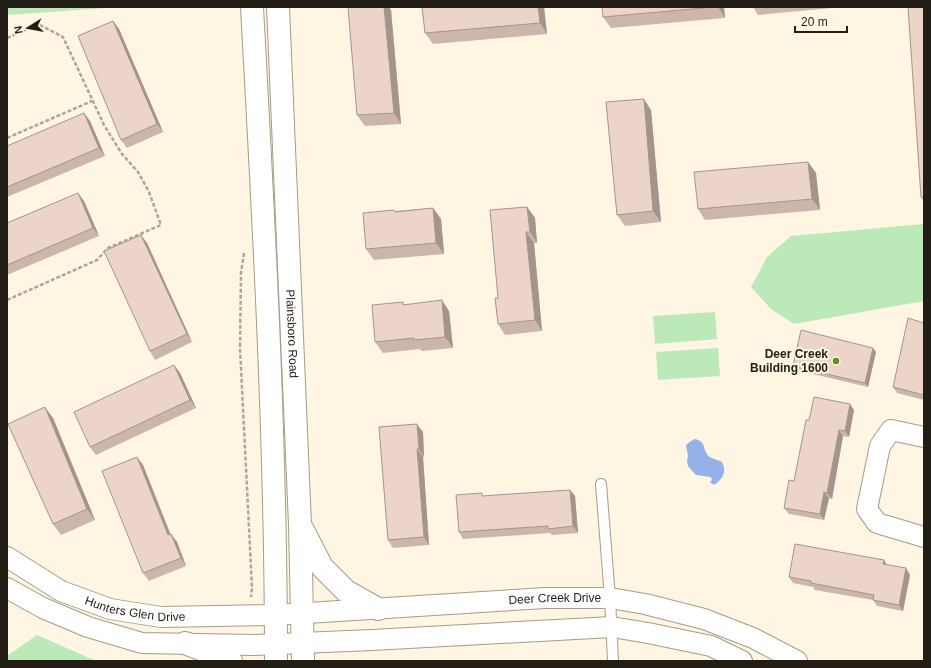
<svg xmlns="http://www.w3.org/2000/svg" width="931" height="668" font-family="Helvetica,sans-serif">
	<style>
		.green { fill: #bbe9ba }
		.water { fill: #95b1e8 }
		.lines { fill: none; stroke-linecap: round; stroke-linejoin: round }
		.service-casing { stroke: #a69c87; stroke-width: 12 }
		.minor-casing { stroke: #a69c87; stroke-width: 22 }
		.tertiary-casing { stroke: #a69c87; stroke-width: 24 }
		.path { stroke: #aea798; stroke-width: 2.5; stroke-dasharray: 4 2; stroke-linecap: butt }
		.service { stroke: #fff; stroke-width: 10 }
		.minor { stroke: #fff; stroke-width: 20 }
		.tertiary { stroke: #fff; stroke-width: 22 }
		.wall { fill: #ccb6ac }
		.shaded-wall { fill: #a6948c }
		.building { fill: #edd4c8; stroke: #a6948c }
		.poi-dot { fill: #628f22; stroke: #fef5e3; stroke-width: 1.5 }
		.labels { text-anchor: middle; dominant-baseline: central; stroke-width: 4; stroke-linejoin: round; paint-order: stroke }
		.street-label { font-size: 12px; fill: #221e16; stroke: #fef5e3 }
		.poi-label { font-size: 12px; font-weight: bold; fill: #221e16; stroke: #fef5e3; text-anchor: end }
	</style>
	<rect width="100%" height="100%" fill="#fef5e3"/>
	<path class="green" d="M7,7H121L7,15Z
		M924,224V301L794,324L771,309L751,287L767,257L791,236Z
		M715,312L717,339L655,344L653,316Z
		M718,348L720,376L658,380L656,352Z
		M37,635L96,661H7V656Z"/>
	<path class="water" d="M695,439C706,442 702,446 707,454C710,459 717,459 722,462C727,472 723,479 714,485L710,482L712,480L711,477L696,475L688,466L687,461L688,456L686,445L691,441Z"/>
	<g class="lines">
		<g class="service-casing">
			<path id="service" d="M601,484L610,598L613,661"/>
		</g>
		<g class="minor-casing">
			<g id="minor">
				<path d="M924,437L891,430L880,446L867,509L877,523L924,537"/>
				<path id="s1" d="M7,557L61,591L110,609L161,617L275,615L545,598H610L645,604L704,619L753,638L797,661"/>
				<path d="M7,588L43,608L88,627L142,643L254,645L372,640L612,627L648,633L711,646L742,661"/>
			</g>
		</g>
		<g class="tertiary-casing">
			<g id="tertiary">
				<path d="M252,7C264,225 276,443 276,661"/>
				<path id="s2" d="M278,7L300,525L303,661"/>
				<path d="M303,530L322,567L346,591L378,609"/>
				<path d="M185,643L231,661"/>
			</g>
		</g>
		<path class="path" d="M7,38L38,24L63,37L104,125L122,154L138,172L149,192L161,225L108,248L97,260L7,300
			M7,138L92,101
			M244,253L241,273L240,348L252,588L251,597"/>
		<use href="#service" class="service"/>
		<use href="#minor" class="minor"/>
		<use href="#tertiary" class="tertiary"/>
	</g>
	<path class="wall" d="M422,7H544L547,34L433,44L425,33Z
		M602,7H724L725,18L611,28L603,17Z
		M753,7H832V8L758,15Z
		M924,7V202L921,197Z
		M391,10L401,124L365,126L357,115Z
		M113,21L119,29L163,132L127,148L121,140Z
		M651,110L661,222L625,226L617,215Z
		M90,121L105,156L7,197V146Z
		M808,162L816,173L820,210L705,220L698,209Z
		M84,201L99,236L7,275V223Z
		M527,207L535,218L537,243H534L542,331L505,335L498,324V298Z
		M433,208L441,219L444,254L374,260L366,249L395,211Z
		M147,243L192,342L155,360L150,351Z
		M449,311L453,348L422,351L420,349L383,353L375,342Z
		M924,323V400L897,393L893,387Z
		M876,352L868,387L796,370L793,366Z
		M180,373L196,408L96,455L90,447Z
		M854,410L849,437L843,436L832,499L829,498L824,520L789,514L784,508L794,481L809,420Z
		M53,418L95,520L61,535L53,524Z
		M423,432L424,457H423L429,545L393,548L388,540Z
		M143,465L170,534L177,542L186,566L149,581L143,573Z
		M570,490L575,496L578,533L552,535L550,533L463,539L459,532L484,496Z
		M884,560L887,565L910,575L903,611L877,606L873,600L815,590L813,587L793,583L789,577Z"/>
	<path class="shaded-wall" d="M384,7H389L391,10L401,124L394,113Z
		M538,7H544L547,34L540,23Z
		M718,7H724L725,18Z
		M113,21L119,29L163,132L157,124Z
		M644,99L651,110L661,222L653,211Z
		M84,113L90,121L105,156L99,148Z
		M808,162L816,173L820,210L812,199Z
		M78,193L84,201L99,236L93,228Z
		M527,207L535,218L537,243L530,232Z
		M433,208L441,219L444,254L436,243Z
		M526,232L534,243L542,331L535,320Z
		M141,235L147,243L192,342L187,334Z
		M442,300L449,311L453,348L445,337Z
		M873,348L876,352L868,387L865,383Z
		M174,365L180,373L196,408L190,400Z
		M850,404L854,410L849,437L845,431Z
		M45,407L53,418L95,520L87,509Z
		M417,424L423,432L424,457L419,449Z
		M839,430L843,436L832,499L827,493Z
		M417,449L423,457L429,545L424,537Z
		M137,457L143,465L174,543L168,535Z
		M570,490L575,496L578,533L573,526Z
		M824,492L829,498L824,520L820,514Z
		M171,534L177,542L186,566L181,558Z
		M884,560L888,567L883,564Z
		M906,568L910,575L903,611L899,605Z"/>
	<path class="building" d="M348,7H384L394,113L357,115Z
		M422,7H538L540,23L425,33Z
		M602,7H714L603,17Z
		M908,7H924V197H921Z
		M113,21L157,124L121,140L78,36Z
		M644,99L653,211L617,215L606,102Z
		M84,113L99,148L7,187V146Z
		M808,162L812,199L698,209L694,172Z
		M78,193L93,228L7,265V223Z
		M527,207L530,232H526L535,320L498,324L495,298H498L490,210Z
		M433,208L436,243L366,249L363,213L394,210L395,212Z
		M141,235L187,334L150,351L104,251Z
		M442,300L445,337L414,340V338L375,342L372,305L403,302V305Z
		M908,318L924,323V395L893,387Z
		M801,330L873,348L865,383L793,366Z
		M174,365L190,400L90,447L74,412Z
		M814,397L850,404L845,431L839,430L827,493L824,492L820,514L784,508L789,480L794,481L806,420H809Z
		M45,407L87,509L53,524L8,424Z
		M417,424L419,449H417L424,537L388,540L379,427Z
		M137,457L168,535L171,534L181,558L143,573L102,471Z
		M570,490L573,526L548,529V526L459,532L456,495L482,493V496Z
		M795,544L884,560L883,564L906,568L899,605L873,600L874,595L811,583V581L789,577Z"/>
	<circle class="poi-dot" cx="836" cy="361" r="4"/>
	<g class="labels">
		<g class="street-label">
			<text stroke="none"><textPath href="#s2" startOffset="327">Plainsboro Road</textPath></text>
			<text stroke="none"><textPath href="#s1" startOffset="562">Deer Creek Drive</textPath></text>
			<text stroke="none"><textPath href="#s1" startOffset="141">Hunters Glen Drive</textPath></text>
		</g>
		<g class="poi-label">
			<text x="828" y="354">Deer Creek<tspan x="828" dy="14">Building 1600</tspan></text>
		</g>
	</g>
	<rect width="931" height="668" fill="none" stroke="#221e16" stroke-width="16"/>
	<g transform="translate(28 28) rotate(259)" stroke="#fef5e3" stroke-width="3" paint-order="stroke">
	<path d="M0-3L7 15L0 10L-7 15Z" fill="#221e16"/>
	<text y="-6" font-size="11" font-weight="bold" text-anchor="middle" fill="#221e16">N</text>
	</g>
	<path d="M795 26v6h52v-6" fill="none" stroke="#221e16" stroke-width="2"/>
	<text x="801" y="26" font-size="12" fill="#221e16" stroke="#fef5e3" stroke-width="3" paint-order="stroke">20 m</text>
</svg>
